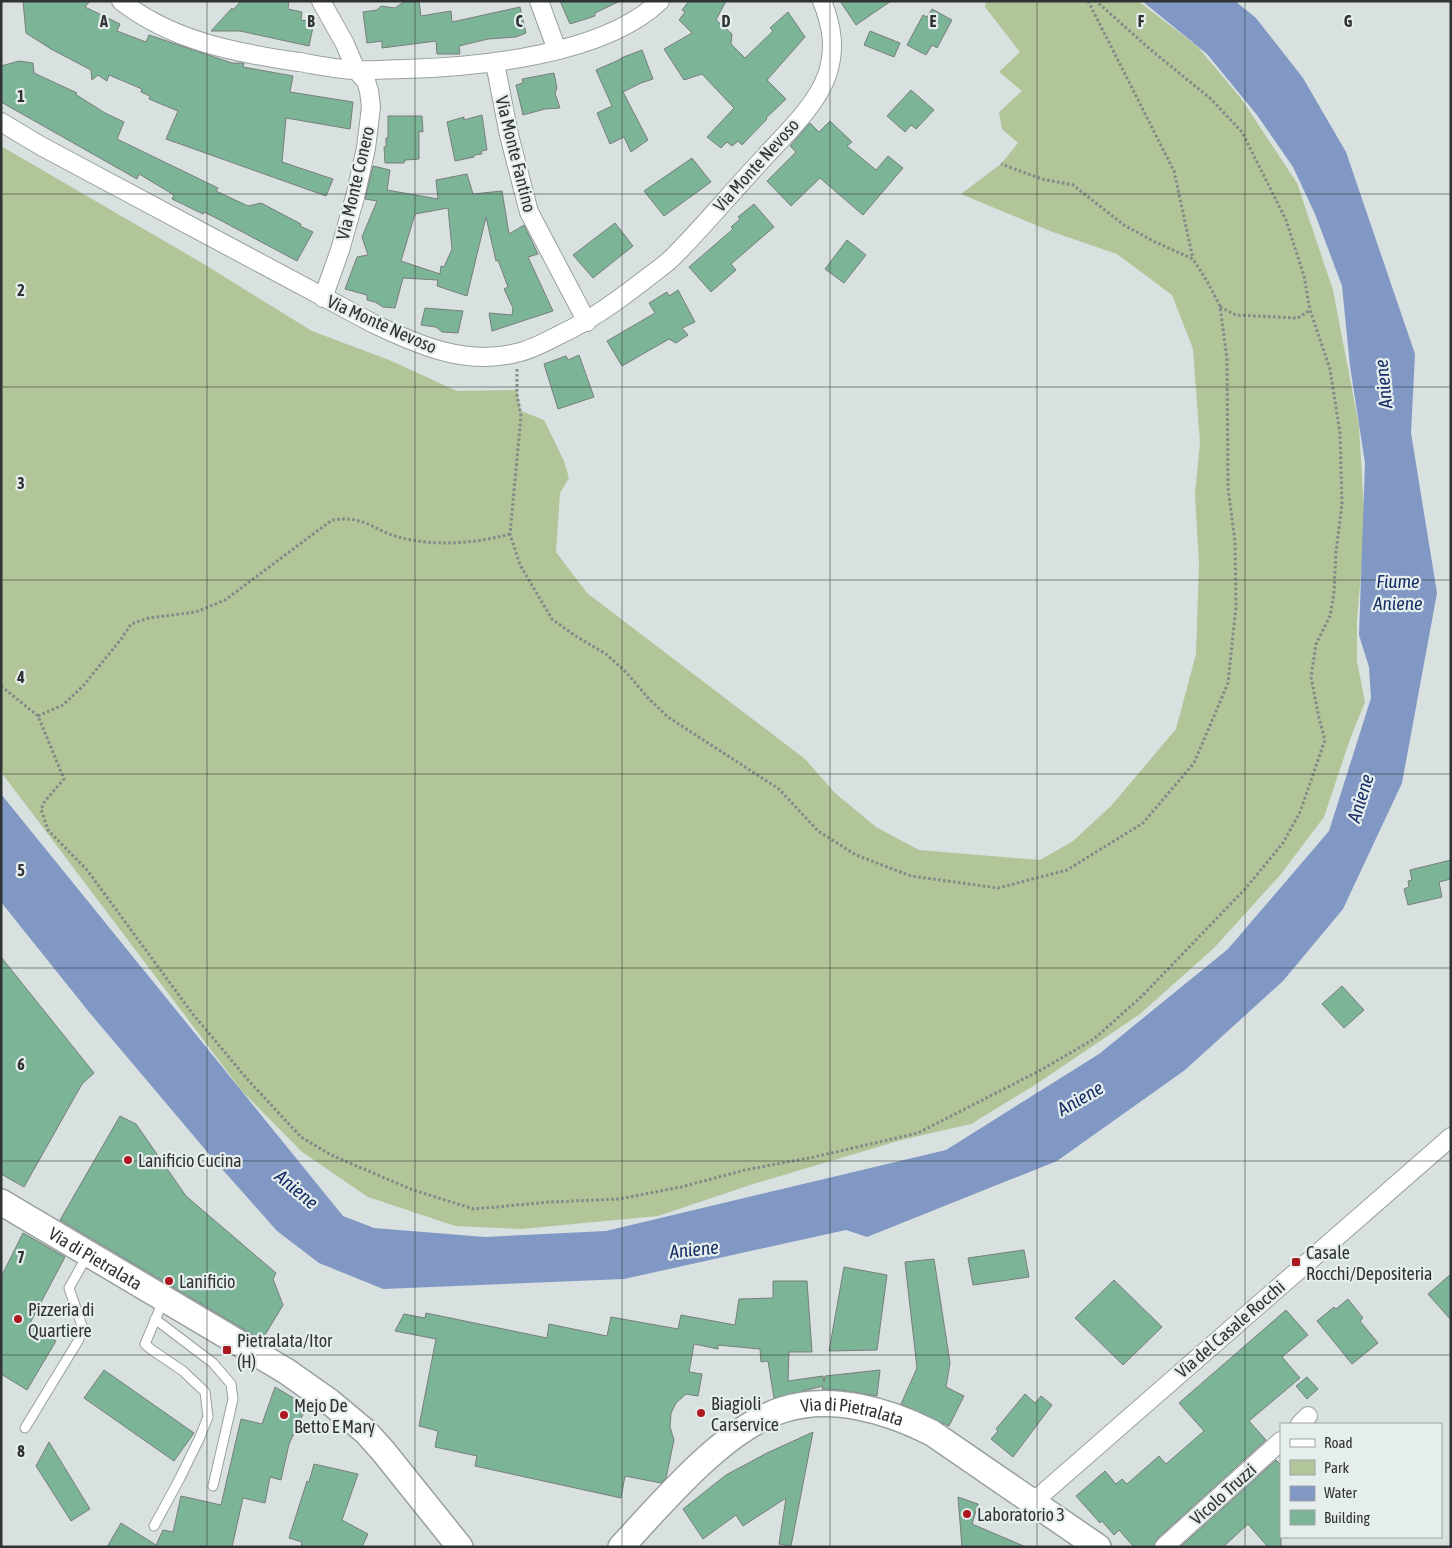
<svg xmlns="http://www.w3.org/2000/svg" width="1452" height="1548" font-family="'Asap Condensed',sans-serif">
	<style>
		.green { fill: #b1c598 }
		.water { fill: #8198c5 }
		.building { fill: #7cb497; stroke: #787e7b; fill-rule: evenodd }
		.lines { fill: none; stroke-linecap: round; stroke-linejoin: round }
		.lane-casing { stroke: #99a0a0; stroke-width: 11 }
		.street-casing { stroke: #99a0a0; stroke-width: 20 }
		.secondary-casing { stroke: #99a0a0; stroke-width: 28 }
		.path { stroke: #838888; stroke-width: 3; stroke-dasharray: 2.5 2.5; stroke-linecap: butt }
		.lane { stroke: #fff; stroke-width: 9 }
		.street { stroke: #fff; stroke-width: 18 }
		.secondary { stroke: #fff; stroke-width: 25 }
		.grid { fill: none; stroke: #303333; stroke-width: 1; stroke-opacity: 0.55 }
		.poi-dot { fill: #ac181f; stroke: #e5eded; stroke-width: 2 }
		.labels { text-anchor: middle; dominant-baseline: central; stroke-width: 4.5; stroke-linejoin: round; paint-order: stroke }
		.street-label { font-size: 18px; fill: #303333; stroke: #e5eded }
		.poi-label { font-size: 18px; fill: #303333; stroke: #e5eded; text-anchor: start }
		.water-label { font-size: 19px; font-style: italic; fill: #172f67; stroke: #e5eded }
		.grid-label { font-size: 16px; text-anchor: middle; font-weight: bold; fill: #303333; stroke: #e5eded; stroke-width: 4.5; stroke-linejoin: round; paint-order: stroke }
	</style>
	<rect width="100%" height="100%" fill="#d8e0e0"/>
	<path class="green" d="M986,1H1138L1197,46L1240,97L1297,183L1333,290L1359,426L1365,527L1357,620V661L1365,702L1350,739L1324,817L1281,874L1214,948L1140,1014L1035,1085L971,1124L901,1140L750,1185L658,1216L521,1229L455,1226L368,1197L302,1152L242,1091L1,772V146L202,263L312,331L389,360L457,391L517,390L521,411L544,420L564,461L569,478L560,493L556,552L587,593L805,759L835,793L876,827L919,850L1040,860L1073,841L1111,806L1176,729L1196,654L1199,564L1195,494L1200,443L1193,349L1172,295L1117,254L1050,231L961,194L1001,164L1018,143L1002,129L999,112L1022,91L999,72L1020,52L985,7Z"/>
	<path class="water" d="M1142,1H1235L1256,18L1303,78L1346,152L1415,354L1411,433L1437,593L1402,783L1343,909L1283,981L1185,1070L1057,1161L867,1237L846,1230L624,1279L383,1289L319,1263L277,1231L214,1160L89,1012L1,902V794L343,1216L374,1228L485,1237L606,1231L946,1150L1099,1054L1228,949L1329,831L1371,698L1369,667L1359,635L1365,463L1350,366L1342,286L1315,214L1293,167L1257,115L1207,54Z"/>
	<path class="building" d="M23,1H90L85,7L120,24L117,31L146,42L149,35L232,63H244L243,67L293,76L290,92L353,102L350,129L286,118L282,162L333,179L326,196L166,139L178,111L149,99L150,96L141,92L142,89L109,75L107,81L98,75L92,80L91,70L51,49L26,33Z
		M241,1H289L288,9L302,12L301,20L314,22L309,46L240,31H211L232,8L233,10Z
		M405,1H419L421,16L451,11L452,22L520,7L526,33L516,37L488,39L459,46L460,54H437L436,41L382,48V41L367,43L363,12L377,10L381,6L395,8Z
		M560,1H620L595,13V16L570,24Z
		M689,1H726L716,20L732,34L731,44L745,58L773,31L770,28L788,12L805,37L767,80L786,99L766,118L767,119L742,145L738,141L732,146L727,142L721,148L707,137L734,108L702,74L684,80L664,49L692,33L679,20L685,12L682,10Z
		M840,1H891L856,25Z
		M932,9L952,20L937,48L932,45L926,55L907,45L923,15L927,17Z
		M870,31L900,43L894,57L864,45Z
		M642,50L653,79L641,83L623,92L648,140L631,152L624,137L610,144L597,113L612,106L596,70L621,59V58Z
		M19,61L33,63L34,73L77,93L75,94L105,113L124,122L117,139L218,188L216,191L248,206L261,203L301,224L300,226L313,232L297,261L218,219L204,212L203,214L172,199L174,195L139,174L137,179L1,102V66Z
		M554,73L557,88L555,93L560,108L545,109L523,115L516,85L523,83L522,79Z
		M911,90L934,110L916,129L911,125L905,132L887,116Z
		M482,115L487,150L481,151L482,154L474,155V157L455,161L447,122L464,117V120Z
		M388,116H422L423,132L419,131V159L405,160L404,163H385L384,147H386V138H388Z
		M830,121L852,142L847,146L876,170L888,156L903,168L863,215L820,178L791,206L767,181L796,152L790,146L810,123L819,132Z
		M692,158L711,182L664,216L644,191Z
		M373,166L390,170L387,190L438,199L436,180L467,174L473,194L502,191L509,234L524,225L538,254L528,257L553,311L492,331L489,313L512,315L513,308L504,289L508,287L498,260L496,261L486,217L467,296L437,286L438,280L403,278L395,308L383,307L375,302L367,300V295L345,289L357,257L368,255L362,237L377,201L365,199ZM448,208L452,249L444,267L441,266L440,274L401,261L415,214Z
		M754,204L774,227L731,264L736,270L711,292L689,267L733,229L731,227L740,219L738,217Z
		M615,223L633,246L593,278L573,255Z
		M847,240L866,255L844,283L825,269Z
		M678,290L695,322L682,328L688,335L676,343L669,339L622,366L607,341L655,313L649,303L667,292L669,296Z
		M425,308L463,311L458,333L442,332L436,327L421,325Z
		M579,355L594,397L558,409L544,364L566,356L568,360Z
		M1451,860V879L1439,882L1442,897L1408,905L1404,889L1409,887L1408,881L1412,880L1410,870Z
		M1,957L94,1073L82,1084L24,1187L1,1174Z
		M1342,986L1364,1010L1344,1028L1322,1004Z
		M120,1116L136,1124L186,1196L276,1273L273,1279L283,1305L262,1340L60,1220Z
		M23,1233L65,1257L29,1325L56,1341L27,1390L1,1374V1277Z
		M1024,1250L1029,1277L973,1285L968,1258Z
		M934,1259L950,1363L946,1387L964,1396L949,1426L901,1404L917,1368L905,1262Z
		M844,1267L887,1275L877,1350L829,1351Z
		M1451,1274V1320L1428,1294Z
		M1114,1280L1162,1327L1123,1365L1075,1318Z
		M773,1281H807L812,1352H789L788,1381L823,1376L824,1382L825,1376L880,1370L877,1396L841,1390L822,1389L823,1386L774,1398L768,1361L761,1362L760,1349L718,1345V1349L694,1344L689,1372L702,1374L698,1396L686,1394L676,1403L671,1413L670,1427L674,1440L666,1478L661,1483L625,1476L621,1498L475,1466L477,1456L435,1447L438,1431L419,1426L436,1339L395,1331L404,1314L425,1318L426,1313L547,1338L549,1324L607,1336L611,1317L678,1329L681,1315L735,1325L739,1299L773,1298Z
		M1348,1299L1363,1318L1360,1321L1378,1343L1352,1364L1317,1321L1334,1307L1336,1309Z
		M1286,1310L1308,1335L1282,1357L1300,1378L1249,1421L1266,1440L1157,1539L1154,1547H1134L1119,1530L1114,1535L1102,1521L1100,1523L1076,1496L1105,1471L1116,1484L1122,1479L1127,1484L1159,1456L1166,1464L1204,1431L1179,1403Z
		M104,1370L194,1433L174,1461L84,1398Z
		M1307,1377L1318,1389L1307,1399L1296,1386Z
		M275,1387L307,1406L289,1444L281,1480L270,1477L265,1503L243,1498L232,1547H107L121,1523L156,1545L163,1530L173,1532L181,1496L221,1505L241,1419L262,1424Z
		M1025,1394L1035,1403L1041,1396L1052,1405L1013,1457L991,1439L998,1431L996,1429L1001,1423Z
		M813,1432L791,1546L779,1544L786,1498L743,1526L736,1515L703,1539L683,1509L726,1475L767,1453Z
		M49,1442L90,1509L71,1521L36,1466Z
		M1276,1460L1281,1465V1547H1268L1248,1524L1223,1547H1180Z
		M314,1464L358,1474L342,1520L368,1534L362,1547H301L302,1542L289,1538L307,1481L309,1482Z
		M958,1497L978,1504L972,1524L1026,1547H962Z"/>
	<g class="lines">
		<g class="lane-casing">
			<path id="lane" d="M155,1319L213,1363L231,1384L233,1399L213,1486
				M25,1428L78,1341L83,1329L69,1288L87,1256
				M154,1526L180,1478L199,1439L208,1417L205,1392L183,1371L152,1350L145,1344L164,1299"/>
		</g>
		<g class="street-casing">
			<path id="street" d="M121,1C172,41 236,53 299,62C317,65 336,69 355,70C371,71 388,69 404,69C479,67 604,55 660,1
				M321,1L345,44L356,70L366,81L369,91L371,107L366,148L355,197L340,250L323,298
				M539,1L557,50
				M495,63L509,135L529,212L587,322
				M1,122L41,146L374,324C418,345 466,366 516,353C532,350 547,341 561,334C591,320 617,301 643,281C653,273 664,266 673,257C703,227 731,193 760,162C782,137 816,107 827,75C836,49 832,26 822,1
				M1300,1424L1308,1416
				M1033,1502L1451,1137
				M1164,1547L1281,1441"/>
		</g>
		<g class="secondary-casing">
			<g id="secondary">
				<path id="s1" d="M1,1202L286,1371L330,1402L366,1432L383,1451L460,1547"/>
				<path id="s2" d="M621,1547C663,1502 723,1429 782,1410C831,1394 887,1410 932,1433L1098,1547"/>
			</g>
		</g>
		<path class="path" d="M1088,1L1174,171L1193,259
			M1220,307L1236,315L1298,318L1310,310
			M517,369V395L521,416L510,534L520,565L552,619L574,635L606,654L626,672L649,699L668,717L779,789L818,831L856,855L911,876L998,888L1067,870L1143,823L1194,763L1228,683L1236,606L1235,541L1228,488L1227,359L1220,306L1207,281L1193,259L1155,242L1124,225L1073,185L1042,179L1001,164
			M1,686L38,716L64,779L45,801L41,809L48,830L87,870L192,1013L248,1080L301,1137L331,1155L413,1190L474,1209L550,1202L619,1199L681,1187L745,1170L814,1157L918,1133L1041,1070L1094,1039L1142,996L1246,888L1283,843L1300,812L1325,740L1319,718L1311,677L1316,644L1330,616L1334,592L1336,552L1342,504L1340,433L1330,369L1310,310L1304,276L1286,220L1242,132L1211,99L1151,50L1096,1
			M38,716L63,705L83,686L122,638L131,624L149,618L196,612L225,600L332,520C341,519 351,518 359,521C372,524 383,533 395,536C431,547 474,544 510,534"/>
		<use href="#lane" class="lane"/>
		<use href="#street" class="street"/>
		<use href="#secondary" class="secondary"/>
	</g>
	<path class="grid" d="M207,1V1547M415,1V1547M622,1V1547M830,1V1547M1037,1V1547M1245,1V1547M1,194H1451M1,387H1451M1,580H1451M1,774H1451M1,968H1451M1,1161H1451M1,1355H1451"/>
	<g class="poi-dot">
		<circle cx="128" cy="1160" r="5"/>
		<rect x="1291" y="1257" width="10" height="10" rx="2.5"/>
		<circle cx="169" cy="1281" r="5"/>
		<circle cx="18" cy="1319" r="5"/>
		<rect x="222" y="1345" width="10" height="10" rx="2.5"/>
		<circle cx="701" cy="1413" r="5"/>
		<circle cx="284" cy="1415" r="5"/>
		<circle cx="967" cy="1514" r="5"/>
	</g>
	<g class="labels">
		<g class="street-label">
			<text transform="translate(516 154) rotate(76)">Via Monte Fantino</text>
			<text transform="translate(756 165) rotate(-48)">Via Monte Nevoso</text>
			<text transform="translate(355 183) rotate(-77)">Via Monte Conero</text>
			<text transform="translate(382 324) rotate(24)">Via Monte Nevoso</text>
			<text stroke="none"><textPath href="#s1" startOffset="110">Via di Pietralata</textPath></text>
			<text transform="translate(1230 1329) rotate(-41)">Via del Casale Rocchi</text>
			<text stroke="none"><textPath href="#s2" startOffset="285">Via di Pietralata</textPath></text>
			<text transform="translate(1223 1494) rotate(-42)">Vicolo Truzzi</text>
		</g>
		<g class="poi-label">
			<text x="138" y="1160">Lanificio Cucina</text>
			<text x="1306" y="1252">Casale<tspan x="1306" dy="21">Rocchi/Depositeria</tspan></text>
			<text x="179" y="1281">Lanificio</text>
			<text x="28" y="1309">Pizzeria di<tspan x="28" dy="21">Quartiere</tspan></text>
			<text x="237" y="1340">Pietralata/Itor<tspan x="237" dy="21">(H)</tspan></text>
			<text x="711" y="1403">Biagioli<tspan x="711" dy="21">Carservice</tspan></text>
			<text x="294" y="1405">Mejo De<tspan x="294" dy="21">Betto E Mary</tspan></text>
			<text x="977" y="1514">Laboratorio 3</text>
		</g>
		<g class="water-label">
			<text transform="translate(1383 384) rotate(-96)">Aniene</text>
			<text x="1398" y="581">Fiume<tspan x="1398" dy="22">Aniene</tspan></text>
			<text transform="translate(1360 798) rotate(-73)">Aniene</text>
			<text transform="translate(1080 1098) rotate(-30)">Aniene</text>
			<text transform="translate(297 1189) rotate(40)">Aniene</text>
			<text transform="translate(694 1249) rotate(-6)">Aniene</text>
		</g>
	</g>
	<g class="grid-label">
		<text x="104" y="27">A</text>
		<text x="311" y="27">B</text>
		<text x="519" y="27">C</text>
		<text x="726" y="27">D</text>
		<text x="933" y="27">E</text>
		<text x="1141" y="27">F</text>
		<text x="1348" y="27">G</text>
		<text x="21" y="102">1</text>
		<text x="21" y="296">2</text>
		<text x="21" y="489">3</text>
		<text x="21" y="683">4</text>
		<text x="21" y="876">5</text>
		<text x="21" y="1070">6</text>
		<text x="21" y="1263">7</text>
		<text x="21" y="1457">8</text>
	</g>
	<rect width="1452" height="1548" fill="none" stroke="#303333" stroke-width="5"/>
	<rect x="1280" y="1423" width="162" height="115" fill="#e5eded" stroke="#9da3a3"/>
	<rect x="1290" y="1439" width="25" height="8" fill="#ffffff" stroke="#9da3a3"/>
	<text x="1324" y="1448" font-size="15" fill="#303333">Road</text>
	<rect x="1290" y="1460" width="25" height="15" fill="#b1c598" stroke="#9da3a3"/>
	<text x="1324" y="1473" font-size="15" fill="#303333">Park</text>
	<rect x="1290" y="1486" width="25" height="15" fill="#8198c5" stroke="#9da3a3"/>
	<text x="1324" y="1498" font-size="15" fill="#303333">Water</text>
	<rect x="1290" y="1510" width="25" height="15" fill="#7cb497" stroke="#9da3a3"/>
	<text x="1324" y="1523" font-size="15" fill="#303333">Building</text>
</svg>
